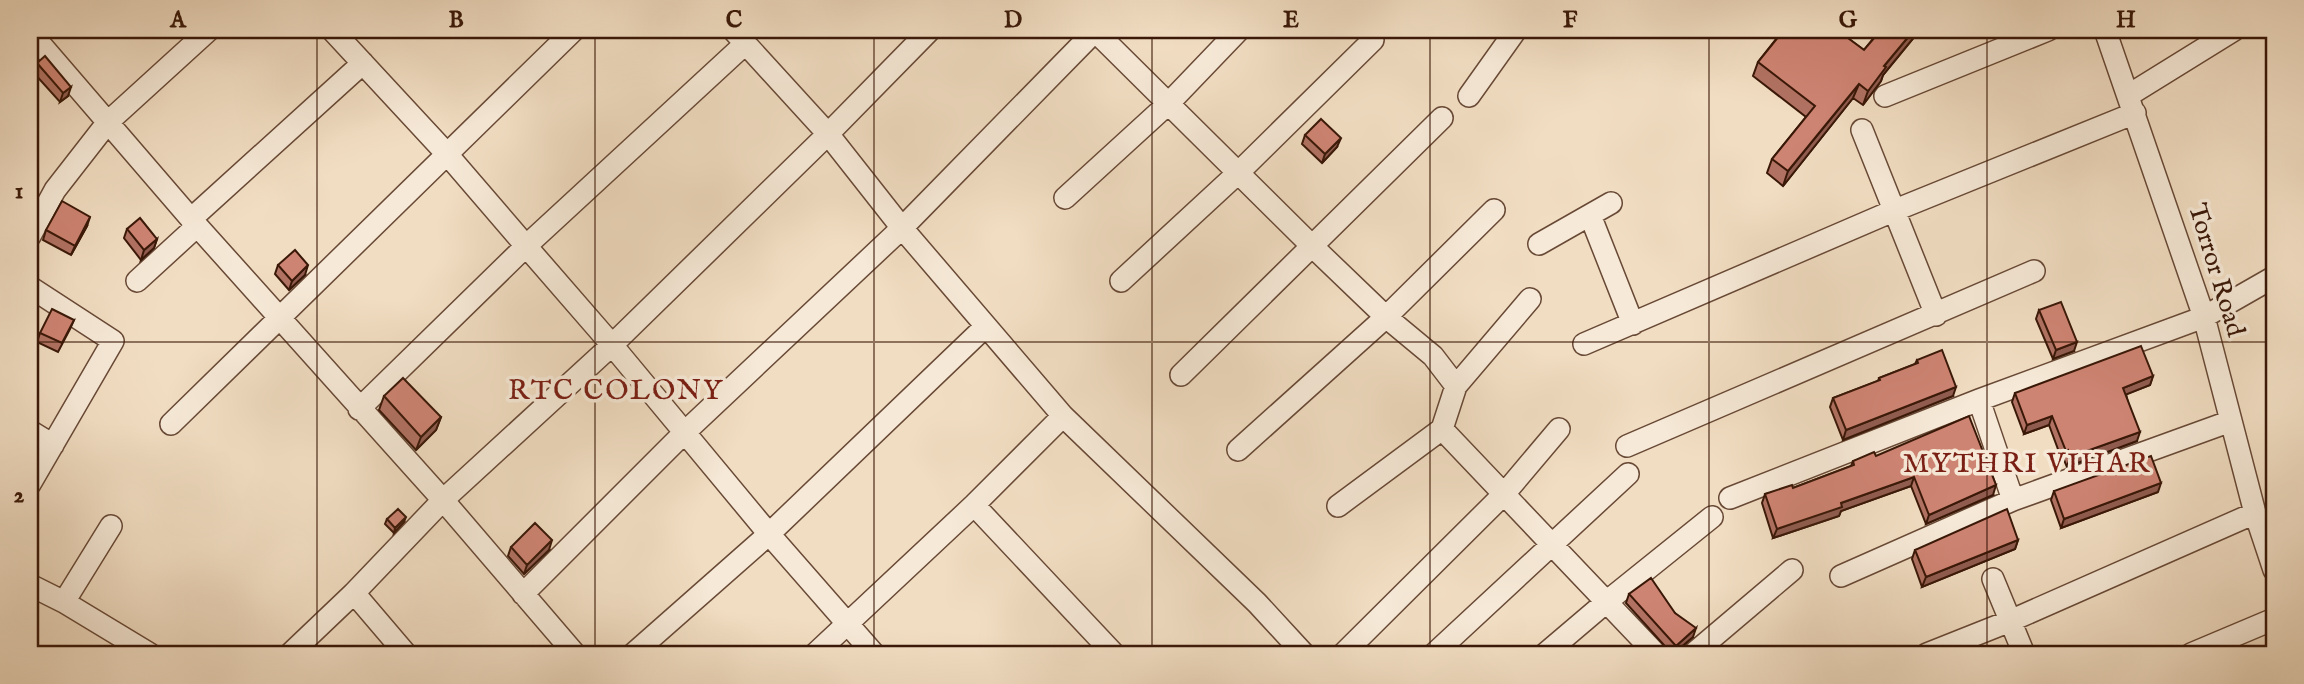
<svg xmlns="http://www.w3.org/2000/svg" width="2304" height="684" font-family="'IM FELL English',serif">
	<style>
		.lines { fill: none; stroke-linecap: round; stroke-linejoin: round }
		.minor-casing { stroke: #684936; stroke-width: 24 }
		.minor { stroke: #f6e9d7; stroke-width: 21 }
		.wall { fill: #b17263; stroke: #3a1808; stroke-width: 2 }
		.shaded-wall { fill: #905c50; stroke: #3a1808; stroke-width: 2 }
		.building { fill: #ce8473; stroke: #3a1808; stroke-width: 2 }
		.grid { fill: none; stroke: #3a1808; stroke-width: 2; stroke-opacity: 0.55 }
		.labels { text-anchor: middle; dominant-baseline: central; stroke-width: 7; stroke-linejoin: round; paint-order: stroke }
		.street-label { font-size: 26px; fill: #3a1808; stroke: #f6e9d7 }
		.neighbourhood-label { font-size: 28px; letter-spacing: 2px; fill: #7a1f14; stroke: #f6e9d7 }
		.neatline { fill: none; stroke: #3a1808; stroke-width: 2.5 }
		.grid-label { font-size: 23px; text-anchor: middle; font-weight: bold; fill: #3a1808 }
	</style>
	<rect width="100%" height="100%" fill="#f1ddc2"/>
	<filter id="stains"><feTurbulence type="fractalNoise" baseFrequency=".00286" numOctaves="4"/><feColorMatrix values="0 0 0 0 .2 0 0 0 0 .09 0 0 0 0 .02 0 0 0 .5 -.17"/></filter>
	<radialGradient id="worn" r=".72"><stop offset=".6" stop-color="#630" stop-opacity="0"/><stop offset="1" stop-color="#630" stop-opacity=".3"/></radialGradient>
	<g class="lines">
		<g class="minor-casing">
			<path id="minor" d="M332,30L446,153L526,246L612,345L769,534L874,654
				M733,30L828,134L902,228L1063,416L1257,603L1304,654
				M1094,30L1311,245L1386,317L1433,356L1456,386L1442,429L1338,506
				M2105,30L2204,317L2255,513L2274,570
				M30,32L191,219L443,500L575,654
				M2129,95L2234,30
				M1469,96L1516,30
				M1885,96L2048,30
				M1862,130L1936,315
				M1065,198L1169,103L1239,30
				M1590,215L1633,324
				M191,219L363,63
				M30,236L55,190L108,122L209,30
				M1539,244L1611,203
				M137,281L197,226
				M1121,281L1239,172L1373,40
				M30,287L113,341L30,484
				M1584,344L1893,211L2135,113
				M1181,375L1442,118
				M1456,386L1530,299
				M1979,400L2013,500
				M359,409L526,246L746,43
				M171,424L574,30
				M1442,429L1656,654
				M30,431L53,445
				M1627,446L2034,271
				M1238,450L1386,317L1494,210
				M1730,498L1979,400L2204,317L2274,277
				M974,505L1114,654
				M1841,576L2013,500L2231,421
				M1993,579L2024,654
				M30,585L64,602L150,654
				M523,594L684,433L902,228L1096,30
				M64,602L111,526
				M290,654L354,593
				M406,654L354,593L443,500L612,345L828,134L930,30
				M633,654L769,534L986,326
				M815,654L974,505L1063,416
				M1343,654L1505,493L1559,429
				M1434,654L1628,474
				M1545,654L1605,603L1712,517
				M1693,654L1792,570
				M1927,654L2010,621L2255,513
				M2191,654L2274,619"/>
		</g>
		<use href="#minor" class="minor"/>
	</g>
	<path class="wall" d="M1764,30H1837L1864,50L1877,34L1871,30H1920L1883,75L1881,81L1863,105L1853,98L1783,186L1767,173L1772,159L1806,117L1753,76L1758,62L1776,39Z
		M37,63L68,96L60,102L33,72Z
		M1305,135L1337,147L1322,163L1302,144Z
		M87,226L71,255L43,240L46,230Z
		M127,229L157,239L154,248L141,260L124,238Z
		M278,265L305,275L289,290L275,274Z
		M2039,310L2074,351L2053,359L2036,319Z
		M74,320L70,329L58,352L37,342L40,333Z
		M1917,360L1953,396L1843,440L1830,407L1833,398L1878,381L1879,378L1915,364Z
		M2153,376L2150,385L2126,394L2137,441L2067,467L2064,460H2062L2049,425L2024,434L2012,402L2015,393Z
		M384,396L441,417L436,430L416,450L379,410Z
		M1876,456L1993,495L1926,524L1911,486L1841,511L1839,516L1773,538L1762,503L1765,494L1793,488L1851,466L1853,461Z
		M2054,491L2158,492L2061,528L2051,500Z
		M387,519L404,522L394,533L385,524Z
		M2018,540L2015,549L1922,587L1912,559L1915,550Z
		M511,547L549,550L524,574L508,556Z
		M1629,594L1675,613L1693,637L1673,654H1672L1626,603Z"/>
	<path class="shaded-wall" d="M1914,30H1920L1883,75L1881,81L1863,105L1868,91L1884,66Z
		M1859,84L1853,98L1783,186L1788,171Z
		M71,87L68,96L60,102L63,93Z
		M1341,138L1337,147L1322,163L1325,154Z
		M90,217L87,226L71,255L75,246Z
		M157,239L154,248L141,260L144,250Z
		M308,265L305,275L289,290L292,281Z
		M2077,342L2074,351L2053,359L2056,350Z
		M2153,376L2150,385L2120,397L2123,388Z
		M1956,387L1953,396L1843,440L1846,430Z
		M2052,416L2049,425L2024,434L2027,425Z
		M441,417L436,430L416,450L421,437Z
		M2140,432L2137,441L2067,467L2070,457Z
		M1914,477L1911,486L1841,511L1839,516L1773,538L1777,529L1841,503Z
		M2161,483L2158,492L2061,528L2064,519Z
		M1996,485L1993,495L1926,524L1929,515Z
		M406,517L404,522L394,533L395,528Z
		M552,540L549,550L524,574L527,565Z
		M2018,540L2015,549L1922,587L1926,577Z
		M1696,628L1693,637L1673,654L1676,646Z"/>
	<path class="building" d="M1784,30H1837L1864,50L1881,30H1914L1884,66L1886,67L1868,91L1859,84L1788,171L1772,159L1815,106L1758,62Z
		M45,56L71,87L63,93L37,63Z
		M1321,119L1341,138L1325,154L1305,135Z
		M62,201L90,217L75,246L46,230Z
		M140,218L157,239L144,250L127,229Z
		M295,250L308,265L292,281L278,265Z
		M2061,302L2077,342L2056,350L2039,310Z
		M52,309L74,320L62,343L40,333Z
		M2141,346L2153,376L2123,388L2140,432L2070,457L2068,450L2066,451L2052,416L2027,425L2015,393Z
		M1942,350L1956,387L1846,430L1833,398L1880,380L1879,378L1918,363L1917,360Z
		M403,378L441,417L421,437L384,396Z
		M1969,416L1996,485L1929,515L1914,477L1841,503L1842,507L1777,529L1765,494L1792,485L1793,488L1854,465L1853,461L1874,452L1876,456Z
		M2151,456L2161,483L2064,519L2054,491Z
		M398,509L406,517L395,528L387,519Z
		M2007,509L2018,540L1926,577L1915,550Z
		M535,523L552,540L527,565L511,547Z
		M1651,578L1675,613L1696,628L1676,646L1629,594Z"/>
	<path class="grid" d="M317,30V654M595,30V654M874,30V654M1152,30V654M1430,30V654M1709,30V654M1987,30V654M30,342H2274"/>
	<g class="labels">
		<g class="street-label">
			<text transform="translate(2216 270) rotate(73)">Torror Road</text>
		</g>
		<g class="neighbourhood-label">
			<text x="616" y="391">RTC COLONY</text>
			<text x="2027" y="464">MYTHRI VIHAR</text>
		</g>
	</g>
	<rect width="2304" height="684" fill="none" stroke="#f1ddc2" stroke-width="77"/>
	<rect x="38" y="38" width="2228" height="608" class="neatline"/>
	<g class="grid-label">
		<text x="178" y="27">A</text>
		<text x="456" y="27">B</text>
		<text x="734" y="27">C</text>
		<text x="1013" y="27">D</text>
		<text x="1291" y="27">E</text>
		<text x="1570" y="27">F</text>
		<text x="1848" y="27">G</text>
		<text x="2126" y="27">H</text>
		<text x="19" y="198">1</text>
		<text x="19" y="502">2</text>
	</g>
	<rect width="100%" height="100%" filter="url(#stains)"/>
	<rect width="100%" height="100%" fill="url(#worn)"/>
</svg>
